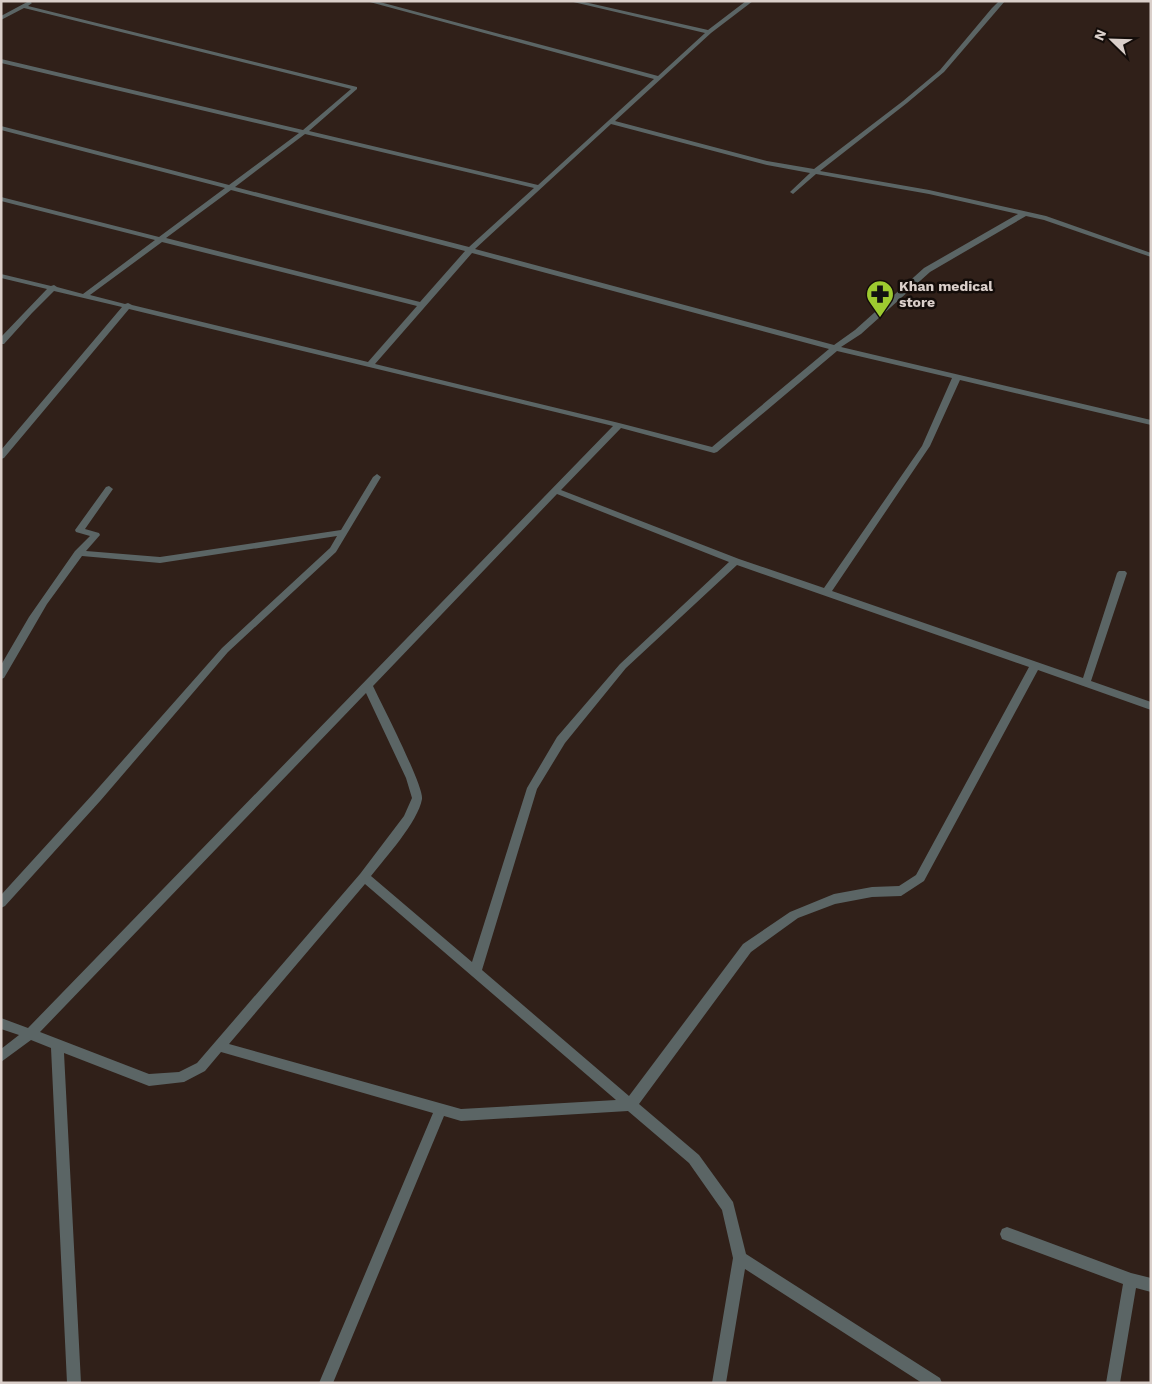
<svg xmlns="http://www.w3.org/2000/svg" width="1152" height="1384" font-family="'Work Sans',sans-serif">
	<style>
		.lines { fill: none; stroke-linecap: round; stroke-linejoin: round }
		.street { fill: #5b6565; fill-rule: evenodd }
		.labels { text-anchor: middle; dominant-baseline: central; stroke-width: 5; stroke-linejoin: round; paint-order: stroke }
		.far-poi-label { font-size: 14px; font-weight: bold; fill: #dacfca; stroke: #130c09; text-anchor: start }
	</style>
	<rect width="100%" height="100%" fill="#302019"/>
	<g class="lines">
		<path class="street" d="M29,1L32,3L28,6L357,87V89L309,131L538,185L654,79L366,1H376L658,76L705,33L569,1H580L708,30L746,1H753L711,33L615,121L767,161L814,169L903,101L940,70L992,8L999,1H1005L944,72L907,103L820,171L929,190L1046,216L1151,253V257L1044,220L1026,216L930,272L861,334L841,347L1151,420V425L960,380L930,446L832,591L1083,678L1117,573L1119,571H1125L1127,573L1091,681L1151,702V710L1038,670L924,881L901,896L872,897L835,904L798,918L751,952L639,1104L699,1155L733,1202L746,1254L940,1378L942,1383H922L745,1269L726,1383H712L733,1258L722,1210L689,1163L628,1111L461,1121L444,1116L333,1383H319L433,1113L221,1052L205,1071L184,1082L149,1086L64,1053L81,1383H67L51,1048L31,1040L1,1062V1049L19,1035L1,1029V1018L28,1028L613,426L129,309L4,458L1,459V450L122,307L54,291L32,313L4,344H1V337L47,289L1,278V274L51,286L54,285L57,287L83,294L155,240L1,201V197L159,237L225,188L1,130V126L229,185L299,133L1,63V59L303,130L351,89L24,8L1,20V16ZM611,124L767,165L810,173L791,191L790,192L793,194L816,174L929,194L1018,214L924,268L855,330L834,345L475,249ZM305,134L534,188L469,247L235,187ZM231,190L465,251L420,302L166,238ZM162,242L417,306L368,362L132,305L128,303L125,304L90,295ZM472,253L829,349L712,447L619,423L375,364ZM837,351L952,378L922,446L824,588L739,559L561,490L621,428L714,453L717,452ZM557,494L729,562L620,664L557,737L527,788L472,962L371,876C385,858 418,822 422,799C424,786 381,703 373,686ZM737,565L1029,667L916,875L899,886L872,887L834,894L790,912L743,944L629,1096L482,970L537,789L565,743L626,668ZM366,693L406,778L412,798L404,816L360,874L197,1063L179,1072L149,1074L40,1032ZM365,884L616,1100L461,1109L229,1044Z
			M377,474L381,477L336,552L228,652L101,800L5,906L1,908V895L93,794L222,648L330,548L337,536L160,563L82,556L47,604L4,678L1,679V665L29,617L75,551L90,536L76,532L75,530L106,487L109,486L113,489L85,529L99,533L100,535L86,551L160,557L341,530L373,477Z
			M1007,1227L1131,1273L1151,1278V1292L1136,1288L1120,1383H1106L1123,1284L1002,1239L1000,1234L1002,1229Z"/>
	</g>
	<defs>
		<g id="pharmacy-pin" transform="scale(1.4375)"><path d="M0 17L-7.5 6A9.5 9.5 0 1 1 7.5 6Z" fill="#9dca30" stroke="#130c09"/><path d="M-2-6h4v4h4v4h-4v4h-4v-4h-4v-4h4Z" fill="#111"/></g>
	</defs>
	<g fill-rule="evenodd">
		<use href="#pharmacy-pin" x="880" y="294"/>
	</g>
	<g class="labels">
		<g class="far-poi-label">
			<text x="899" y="286">Khan medical<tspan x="899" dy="16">store</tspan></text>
		</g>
	</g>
	<rect width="1152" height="1384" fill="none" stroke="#dacfca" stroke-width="5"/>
	<g transform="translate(1112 40) rotate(293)" stroke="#130c09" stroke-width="4" paint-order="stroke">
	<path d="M0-4L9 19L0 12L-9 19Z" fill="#dacfca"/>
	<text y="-8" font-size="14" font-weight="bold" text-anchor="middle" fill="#dacfca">N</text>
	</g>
</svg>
